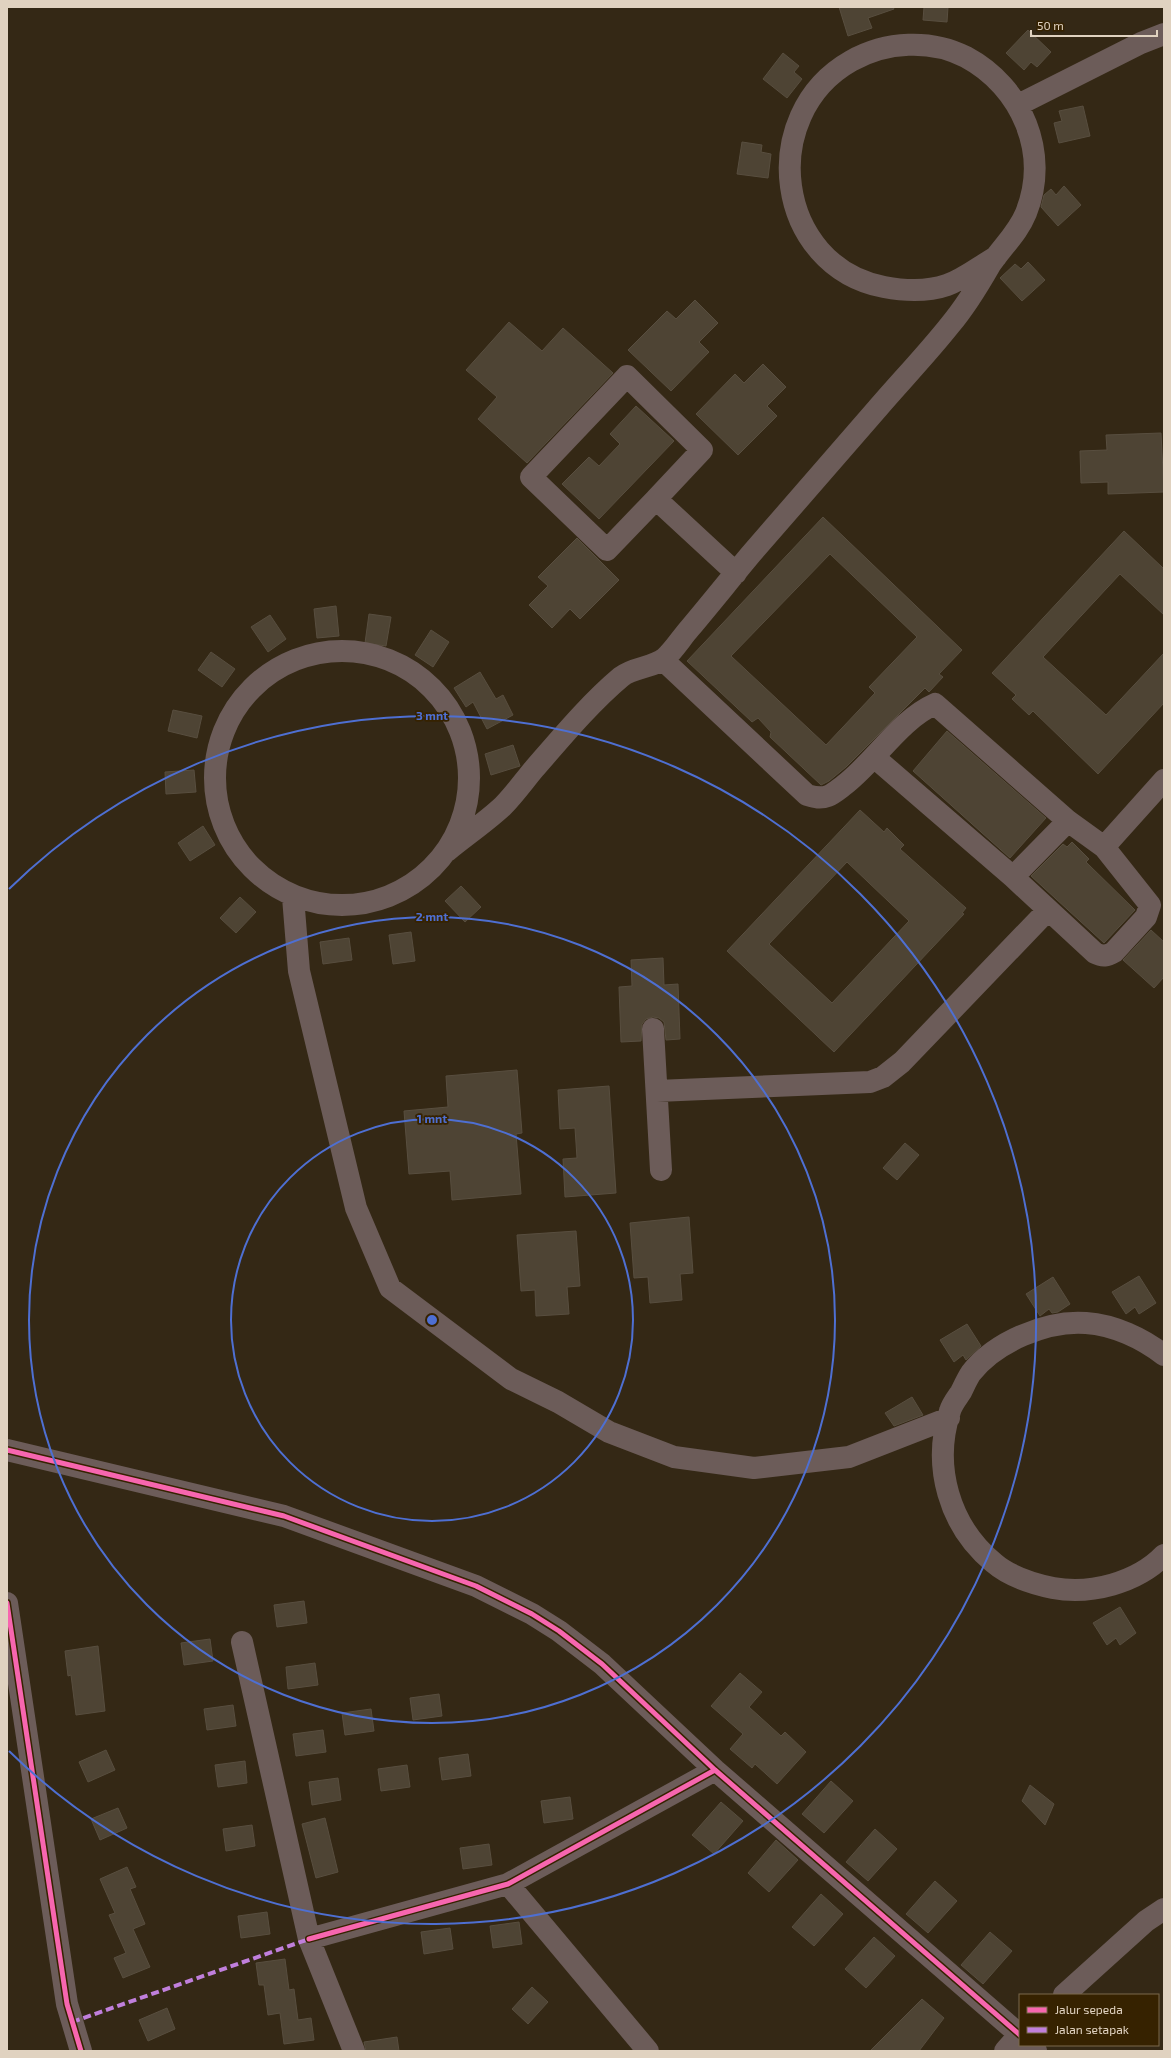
<svg xmlns="http://www.w3.org/2000/svg" width="1171" height="2058" font-family="'Exo 2',sans-serif">
	<style>
		.building { fill: #4e4434; stroke: #584e3f; fill-rule: evenodd }
		.lines { fill: none; stroke-linecap: round; stroke-linejoin: round }
		.minor { stroke: #6c5c59; stroke-width: 22 }
		.quiet { stroke: #c07fdc; stroke-width: 4; stroke-dasharray: 8 4; stroke-linecap: butt }
		.cycleway-casing { stroke: #362200; stroke-width: 8 }
		.cycleway { stroke: #f766af; stroke-width: 5 }
		.ring { fill: none; stroke: #4e6fd2; stroke-width: 2 }
		.centre { fill: #4e6fd2; stroke: #362200; stroke-width: 2 }
		.ring-label { font-size: 12px; text-anchor: middle; font-weight: bold; fill: #4e6fd2; stroke: #362200; stroke-width: 3.5; stroke-linejoin: round; paint-order: stroke }
	</style>
	<rect width="100%" height="100%" fill="#342815"/>
	<path class="building" d="M839,7H893L894,9L868,18L872,28L848,36Z
		M924,7H948L947,22L923,20Z
		M1028,30L1051,52L1037,67L1031,62L1024,70L1006,53Z
		M783,53L799,66L794,72L802,79L787,98L763,79Z
		M1083,106L1090,136L1059,143L1054,123L1062,121L1059,111Z
		M742,142L762,145L761,152L771,154L768,178L737,174Z
		M1064,186L1081,205L1058,226L1041,207L1044,195L1051,189L1056,195Z
		M1028,262L1045,280L1022,301L1000,278L1015,264L1021,269Z
		M695,300L718,323L699,342L709,352L671,391L628,350L667,311L676,319Z
		M509,322L542,351L563,328L613,373L527,463L478,419L497,397L466,370Z
		M763,364L786,387L767,406L777,416L738,455L696,414L735,374L744,383Z
		M636,406L674,441L599,519L562,484L589,457L599,466L620,444L610,434Z
		M1161,433L1164,492L1108,494V482L1081,483L1080,451L1107,450L1106,435Z
		M823,517L962,650L939,674L943,677L929,692L925,688L846,767L829,781L821,785L770,737L771,732L758,718L752,722L687,661ZM830,554L917,637L869,687L875,693L826,745L731,656Z
		M1124,531L1164,569V615L1120,574L1043,657L1106,715L1164,653V703L1098,774L1033,711L1029,715L1012,699L1016,695L992,673Z
		M577,538L619,580L580,619L570,609L552,628L529,605L548,586L538,577Z
		M336,606L339,636L317,638L314,609Z
		M369,614L391,617L386,646L365,643Z
		M270,615L286,639L268,652L251,627Z
		M431,630L449,642L433,667L415,655Z
		M211,652L235,669L222,687L198,670Z
		M480,672L496,699L503,695L513,715L487,729L473,702L466,707L454,688Z
		M173,710L202,716L197,738L168,731Z
		M947,731L1046,818L1010,858L913,771Z
		M513,745L520,766L491,775L485,754Z
		M194,770L196,792L166,794L165,772Z
		M860,810L884,832L887,828L904,845L900,849L966,908L962,913L964,914L834,1052L727,951ZM847,862L909,921L832,1003L769,944Z
		M203,826L215,845L190,861L178,843Z
		M1072,842L1089,859L1086,862L1135,910L1104,943L1031,876L1063,844L1067,847Z
		M461,886L481,907L465,922L445,901Z
		M240,897L256,912L236,933L220,918Z
		M1151,930L1164,942V977L1154,988L1123,960Z
		M411,932L415,961L393,964L389,935Z
		M349,938L352,960L323,964L320,942Z
		M663,958L664,985L678,984L680,1039L666,1040L664,1022L659,1018L653,1017L646,1019L642,1024L641,1041L621,1042L619,987L632,986L631,960Z
		M517,1070L522,1133L516,1134L521,1194L452,1200L450,1171L409,1174L404,1111L448,1107L446,1076Z
		M609,1086L616,1193L565,1197L563,1159L577,1158L575,1128L560,1129L558,1090Z
		M905,1143L919,1155L897,1180L883,1168Z
		M689,1217L693,1273L680,1274L682,1300L650,1303L648,1277L634,1278L630,1223Z
		M576,1231L580,1286L567,1287L569,1314L536,1316L535,1290L521,1291L517,1235Z
		M1139,1276L1156,1303L1139,1314L1135,1307L1126,1314L1112,1292Z
		M1053,1277L1070,1304L1058,1312L1052,1313L1049,1309L1040,1316L1026,1294Z
		M967,1324L981,1346L966,1360L963,1355L954,1362L940,1340Z
		M912,1397L923,1415L894,1426L885,1413Z
		M304,1601L307,1623L277,1627L274,1605Z
		M1120,1607L1136,1633L1120,1645L1116,1638L1107,1645L1093,1623Z
		M210,1639L213,1661L184,1665L181,1643Z
		M98,1646L105,1711L76,1715L71,1675L68,1676L65,1651Z
		M315,1663L318,1685L288,1689L286,1667Z
		M740,1673L762,1692L749,1707L781,1736L785,1732L806,1752L777,1784L755,1764L752,1768L730,1749L743,1734L711,1706Z
		M439,1694L442,1716L413,1720L410,1698Z
		M233,1705L236,1726L207,1730L204,1709Z
		M371,1709L374,1731L345,1735L342,1713Z
		M323,1730L326,1752L296,1756L293,1734Z
		M106,1750L115,1770L88,1782L79,1762Z
		M468,1754L471,1776L442,1780L439,1758Z
		M245,1761L247,1783L218,1787L215,1765Z
		M407,1765L410,1787L381,1791L378,1769Z
		M338,1778L341,1800L312,1805L309,1782Z
		M831,1781L853,1801L824,1833L802,1814Z
		M1030,1785L1054,1804L1045,1825L1022,1801Z
		M570,1797L573,1819L544,1823L541,1801Z
		M721,1802L743,1821L714,1854L692,1835Z
		M118,1808L127,1828L100,1840L91,1819Z
		M325,1818L338,1872L316,1878L302,1824Z
		M252,1825L255,1846L226,1851L223,1829Z
		M875,1829L897,1849L868,1881L846,1862Z
		M776,1840L798,1860L769,1892L748,1873Z
		M489,1844L492,1865L463,1869L460,1848Z
		M127,1867L136,1887L130,1889L145,1924L133,1929L150,1967L123,1978L114,1958L126,1953L109,1915L115,1913L100,1879Z
		M935,1881L957,1901L928,1933L906,1914Z
		M821,1894L843,1914L814,1946L792,1927Z
		M267,1912L270,1934L241,1938L238,1916Z
		M519,1922L522,1944L493,1948L490,1926Z
		M450,1928L453,1949L424,1954L421,1932Z
		M990,1932L1012,1951L983,1984L961,1965Z
		M874,1937L895,1956L866,1988L845,1969Z
		M285,1959L289,1990L294,1989L298,2020L311,2018L314,2040L284,2044L280,2013L268,2015L264,1985H259L256,1963Z
		M532,1987L548,2002L528,2024L512,2009Z
		M922,1999L944,2018L919,2051H870Z
		M167,2008L175,2029L148,2041L139,2020Z
		M397,2037L399,2051H366L364,2042Z"/>
	<g class="lines">
		<path class="minor" d="M1018,105L1141,43L1164,34
			M656,499L702,450L627,376L531,477L607,550L656,499L736,573
			M215 778a127 127 0 1 1 254 0a127 127 0 1 1-254 0Z
			M663,660L807,795C814,797 820,799 828,796C833,794 839,789 843,786C875,762 899,720 935,704L1068,821L1104,847L1150,905L1146,917L1114,952C1107,956 1103,957 1095,953L1013,877L874,757
			M1104,847L1164,780
			M447,851C465,836 486,822 503,806C514,795 524,781 534,769C561,738 590,703 621,677C633,667 653,668 665,658C674,650 682,637 690,628C711,603 731,578 751,554C793,505 835,457 877,409C901,381 927,354 950,325C966,306 978,286 990,265C1002,247 1018,233 1026,213C1050,153 1022,87 966,57C931,39 886,41 851,61C756,115 775,266 884,287C905,291 927,292 947,285C964,279 980,266 996,257
			M1013,877L1068,821
			M293,897L299,971L356,1208L390,1288L511,1379L558,1402L609,1432L674,1457L754,1468L849,1457L949,1418
			M653,1029L661,1170
			M657,1091L870,1082L883,1077L902,1062L1048,910
			M1164,1355C1142,1338 1114,1325 1086,1323C1047,1320 995,1342 971,1373C967,1379 964,1386 961,1392C957,1398 952,1404 950,1411C932,1466 949,1526 994,1563C1009,1576 1034,1584 1053,1588C1090,1595 1137,1583 1164,1555
			M7,1450L284,1516L476,1586L532,1614L559,1631L602,1664L715,1770L1020,2035
			M7,1603L67,2004L81,2051
			M242,1642L309,1939L354,2051
			M508,1884L648,2051
			M309,1939L508,1884L715,1770
			M1064,1995L1146,1921L1164,1909
			M1030,2045L1036,2051
			M1005,2051L1020,2034"/>
		<path class="quiet" d="M72,2022L309,1939"/>
		<g class="cycleway-casing">
			<path id="cycleway" d="M7,1450L284,1516L476,1586L532,1614L559,1631L602,1664L715,1770L1020,2035
				M7,1603L67,2004L81,2051
				M309,1939L508,1884L715,1770"/>
		</g>
		<use href="#cycleway" class="cycleway"/>
	</g>
	<g class="ring">
		<circle cx="432" cy="1320" r="201"/>
		<circle cx="432" cy="1320" r="403"/>
		<path d="M9 889A604 604 0 1 1 9 1751"/>
	</g>
	<circle cx="432" cy="1320" r="6" class="centre"/>
	<g class="ring-label">
		<text x="432" y="720">3 mnt</text>
		<text x="432" y="921">2 mnt</text>
		<text x="432" y="1123">1 mnt</text>
	</g>
	<rect width="1171" height="2058" fill="none" stroke="#e0d2c0" stroke-width="16"/>
	<rect x="1019" y="1994" width="140" height="52" fill="#362200" stroke="#7a684d"/>
	<rect x="1027" y="2007" width="20" height="6" fill="#f766af" stroke="#7a684d"/>
	<text x="1055" y="2014" font-size="12" fill="#e0d2c0">Jalur sepeda</text>
	<rect x="1027" y="2027" width="20" height="6" fill="#c07fdc" stroke="#7a684d"/>
	<text x="1055" y="2034" font-size="12" fill="#e0d2c0">Jalan setapak</text>
	<path d="M1031 30v6h126v-6" fill="none" stroke="#e0d2c0" stroke-width="2"/>
	<text x="1037" y="30" font-size="12" fill="#e0d2c0" stroke="#362200" stroke-width="3" paint-order="stroke">50 m</text>
</svg>
